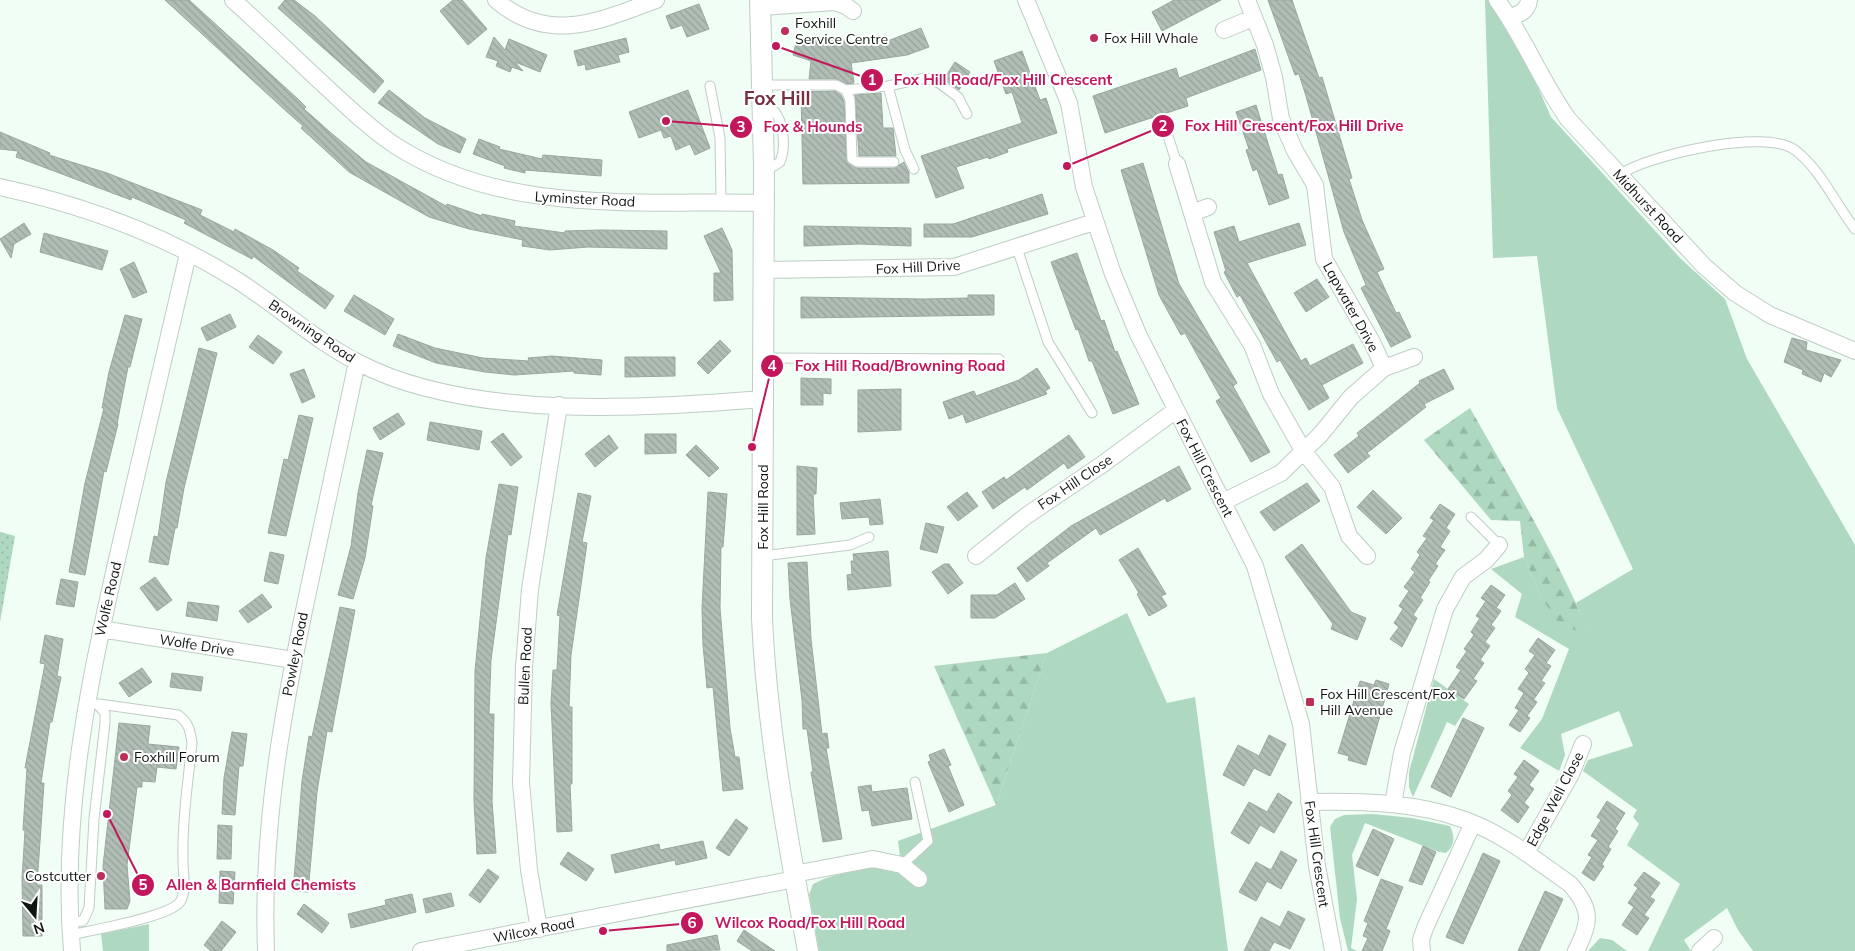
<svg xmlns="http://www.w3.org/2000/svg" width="1855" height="951" font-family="Mulish,sans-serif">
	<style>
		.green { fill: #aed8bf }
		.forest { fill: url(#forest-firs) }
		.park { fill: url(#park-dots) }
		.building { fill: url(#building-back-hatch); stroke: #9aa79f }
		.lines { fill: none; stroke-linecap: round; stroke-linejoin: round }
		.service-casing { stroke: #bfcdc4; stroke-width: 11 }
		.minor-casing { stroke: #bfcdc4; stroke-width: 18 }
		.tertiary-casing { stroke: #bfcdc4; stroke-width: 22 }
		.service { stroke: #fff; stroke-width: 9 }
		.minor { stroke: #fff; stroke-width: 16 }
		.tertiary { stroke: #fff; stroke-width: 20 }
		.poi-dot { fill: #bd2e59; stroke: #fff; stroke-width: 2 }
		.labels { text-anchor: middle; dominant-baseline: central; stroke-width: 4; stroke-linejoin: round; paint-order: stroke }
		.poi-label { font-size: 14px; fill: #101512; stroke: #fff; text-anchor: start }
		.street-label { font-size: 14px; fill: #101512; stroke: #fff }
		.district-label { font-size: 19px; font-weight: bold; fill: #773141; stroke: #fff }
		.leader { fill: none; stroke: #c2185b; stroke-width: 2 }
		.callout-dot { fill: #c2185b; stroke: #fff; stroke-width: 2 }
		.mark-label { font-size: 15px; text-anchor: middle; font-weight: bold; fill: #fff }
		.callout-label { font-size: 15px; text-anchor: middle; font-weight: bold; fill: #c2185b; stroke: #fff; stroke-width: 4; stroke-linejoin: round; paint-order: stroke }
	</style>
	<defs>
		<pattern id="forest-firs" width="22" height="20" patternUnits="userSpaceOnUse" patternTransform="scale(1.25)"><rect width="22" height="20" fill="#aed8bf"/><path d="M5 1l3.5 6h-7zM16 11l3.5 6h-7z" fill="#95b8a3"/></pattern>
		<pattern id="park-dots" width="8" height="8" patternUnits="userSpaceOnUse" patternTransform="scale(1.25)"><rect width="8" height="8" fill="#aed8bf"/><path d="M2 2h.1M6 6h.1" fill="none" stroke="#95b8a3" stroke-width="1.8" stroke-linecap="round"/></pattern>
		<pattern id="building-back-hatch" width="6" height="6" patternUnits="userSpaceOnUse" patternTransform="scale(1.25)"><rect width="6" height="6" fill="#b0beb5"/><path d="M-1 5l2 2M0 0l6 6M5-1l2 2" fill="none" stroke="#96a29b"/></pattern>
	</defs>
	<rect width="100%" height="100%" fill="#f0fef5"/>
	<path class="green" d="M1485,0H1489L1530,69L1551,117L1681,259L1725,299L1747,359L1855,545V951H1753L1738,930L1727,908L1684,940L1691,951H1648L1680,884L1627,845L1639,824L1633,817L1637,810L1583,771L1588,760L1633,746L1619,711L1561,734L1565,755L1559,771L1520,748L1542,719L1569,649L1515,617L1522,594L1491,569L1524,557L1541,597L1589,635L1576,603L1633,569L1557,408L1537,256L1493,258Z
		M1127,613L1167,703L1195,697L1228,951H819L809,895L813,884L826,878L900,857L898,841L996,805L1047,653Z
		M1434,679L1469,704L1455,726L1447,722L1413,797L1409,787V772Z
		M1373,814L1412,818L1450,826C1455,837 1455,845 1446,853L1439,852L1365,823L1352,855L1357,899L1351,948L1357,951H1348L1340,918L1330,827L1335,819L1344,815Z
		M149,924V951H103L101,934Z
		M1600,938L1612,940L1627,951H1588Z"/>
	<path class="forest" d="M1470,408C1512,483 1558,557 1590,636L1559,624L1541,597L1524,557L1520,521L1491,520L1424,440Z
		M1047,653L996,805L934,666Z"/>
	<path class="park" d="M0,532L15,536L0,622Z"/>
	<path class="building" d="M165,0H189L298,99L306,107L304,109L330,132L366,162L446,206L447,204L482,216V214L515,221L514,226L565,233V231L601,230L667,231V249L588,247L550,250L522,246L523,240L469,229L429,217L349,172L301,128L303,126L286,111Z
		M285,0H294L315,16L384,81L374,93L278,8Z
		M453,0H462L487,29L468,45L440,11Z
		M1174,0H1221L1162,31L1152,12Z
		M1268,0H1292L1319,78L1322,77L1352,178L1349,179L1362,220L1384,269L1377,272L1396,313L1399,312L1411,337L1391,347L1361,288L1366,285L1344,232L1306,96L1299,74L1295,75Z
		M699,4L709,29L687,37L682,25L671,29L666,16Z
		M921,28L929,47L907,55L851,63L854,83L847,84L836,79H809L811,61L793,55L798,35L825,41L826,37L853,43L884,39L885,42Z
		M494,37L505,50L509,39L547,55L540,72L515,62L523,71L512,67L510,72L496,66L498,61L486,57Z
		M626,38L629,52L618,55L620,62L586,70L585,64L578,66L574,51Z
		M1255,49L1261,70L1186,98L1188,106L1105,133L1093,96L1176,68L1179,78Z
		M1022,51L1040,100L1046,98L1057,133L1007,149L1008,152L989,159L988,157L956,167L964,188L936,198L921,156L1022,123L1012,92L1006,94L994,61Z
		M955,62L970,72L959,90L944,79Z
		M389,90L425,118L466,139L460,153L438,144L378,103Z
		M688,90L710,148L695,155L690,144L676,150L671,136L664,138L661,130L639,138L629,112Z
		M835,91L841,95L844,101L847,163L857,168H894L904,162L909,173V183L803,184L801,92Z
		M881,93L883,128H893L896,156H859L855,95Z
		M1256,105L1278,175L1282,174L1289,198L1269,205L1257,169L1253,171L1246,150L1249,149L1236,112Z
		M0,132L50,153L49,155L107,173L202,210L200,215L234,232L235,229L273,250L299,268L297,271L334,296L325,309L253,256L252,259L184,223L186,220L132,197L131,200L30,162L16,157L18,151L0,149Z
		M479,139L500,147L499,149L542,159L543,155L602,160L601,176L525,170V173L504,168L505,166L473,154Z
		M1143,163L1179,284L1237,383L1233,386L1270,452L1251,462L1216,401L1221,398L1185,333L1181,335L1159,295L1121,170Z
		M1042,194L1048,214L972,237H924V224H953Z
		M24,223L31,234L14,244L11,258L0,239Z
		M1299,223L1306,245L1247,263L1301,361L1306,358L1310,366L1353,344L1363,363L1322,385L1329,398L1309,410L1280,360L1277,362L1240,295L1237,297L1224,272L1226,271L1214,232L1234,226L1239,242Z
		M804,226L911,228V246L860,244L804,246Z
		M722,228L732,250L733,300L714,301V273H721L704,236Z
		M44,233L108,251L102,270L40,252Z
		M1077,253L1101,321L1104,320L1115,352L1117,351L1139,404L1113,414L1092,361H1089L1078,329L1076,330L1051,262Z
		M134,262L147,292L133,298L120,269Z
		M1317,279L1329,297L1306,312L1294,293Z
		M354,295L394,319L385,335L344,311Z
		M968,295H994V315L801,318V297L924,299L968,298Z
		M230,314L236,327L207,341L201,328Z
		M125,315L142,319L130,367H128L117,424H118L106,472L104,471L85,575L69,572L85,483L104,408H102L109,372Z
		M398,334L435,348L483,358L529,361L528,358L552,356L602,360L601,375L574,373V371L514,375L485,372L436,363L393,346Z
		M258,335L282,352L273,364L249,347Z
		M1792,338L1807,342L1806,350L1841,360L1831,377L1824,373L1821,382L1802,374L1803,370L1784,362Z
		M720,340L731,351L708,374L697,363Z
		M199,348L217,353L184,488L177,528H175L168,565L149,562L154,536L158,537L166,482Z
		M625,357H675V376L625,377Z
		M1037,368L1050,388L1045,391L1047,394L966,423L963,414L949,419L943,402L974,391L976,396L1019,380Z
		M304,369L315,397L302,403L290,374Z
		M1444,369L1454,389L1424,404L1426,407L1367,453L1370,456L1348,473L1334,455L1359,436L1357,433L1420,383L1419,381Z
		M801,378L831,379V394L823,393V405H801Z
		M901,389V430L858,432V390Z
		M398,413L405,424L380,440L373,428Z
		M299,415L313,418L286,536L268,533L284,459L288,460Z
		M430,422L482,431L479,450L427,440Z
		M503,433L522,457L511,466L491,442Z
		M645,434H676V453L645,454Z
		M609,435L618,448L595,467L585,454Z
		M1069,435L1085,457L1068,469L1064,463L1027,490L1025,487L993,509L982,492L1004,477L1006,480Z
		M696,445L719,468L709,477L686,455Z
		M367,450L383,453L371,505L373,506L365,558L353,599L338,595L351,546L358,493Z
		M797,466L817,468L816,494H813L815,534L797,535Z
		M1179,466L1191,489L1167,502L1165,498L1100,535L1096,528L1047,563L1049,566L1027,582L1017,568L1071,526Z
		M1307,483L1320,501L1274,531L1260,512Z
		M499,484L518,487L511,535L508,534L491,660L489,714H494L492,801L496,853L477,854L474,801L475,671L486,558Z
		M1373,490L1402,518L1386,534L1357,507Z
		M708,492L727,494L723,547H721L720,608L730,728L735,757H739L743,789L723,791L713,687L707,688L703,645L702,608Z
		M967,492L978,506L958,521L947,507Z
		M578,493L591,496L582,542L587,543L571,655L569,707H572V784H570L572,831L557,832L551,703L553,670H557L560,616L557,615Z
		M880,499L883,524L870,525L869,517L842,519L840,503Z
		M1440,504L1455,514L1446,528L1450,531L1440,547L1445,550L1435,564L1438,566L1428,581L1430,582L1420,598L1423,600L1413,615L1417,618L1402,647L1390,639L1399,627L1394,623L1403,609L1399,606L1409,591L1404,587L1415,572L1411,569L1420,555L1417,552L1427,538L1423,536L1434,520L1430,518Z
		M926,523L944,527L937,553L920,549Z
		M1302,544L1351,612L1366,618L1357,640L1331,629L1333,624L1285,557Z
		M1138,548L1166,594L1161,596L1167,606L1149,616L1137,594L1139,593L1119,560Z
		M888,551L891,586L848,590L847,575L852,574L851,561H854L853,554Z
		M270,552L284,555L278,584L264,581Z
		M807,562L811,639L822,734L827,733L829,748H826L842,839L823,842L811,772H813L807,729H803L802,700L790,599L788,563Z
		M944,564H949L963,583L948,594L932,572Z
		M155,577L172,600L157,611L140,588Z
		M61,579L78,582L74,607L56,604Z
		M1015,583L1025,599L995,618H971V595H997Z
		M1491,585L1505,595L1496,608L1481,598Z
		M262,594L272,607L248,623L239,611Z
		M1486,601L1501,611L1491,625L1495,628L1485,642L1490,646L1480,660L1484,663L1473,679L1477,681L1464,699L1448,689L1461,670L1456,667L1467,651L1464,649L1474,635L1471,632L1480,618L1476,616Z
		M188,602L219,606L217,621L186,616Z
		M340,607L355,610L334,720L332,732L327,731L317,792L308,892L293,891L302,781L309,736L312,737Z
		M45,635L63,639L57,676L61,677L52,722H50L41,783H44L37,885H42V936H23L22,878L25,831L23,830L27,768H25L45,664L40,663Z
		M1538,638L1555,650L1546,663L1551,666L1541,681L1545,683L1534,699L1518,689L1529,673L1525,669L1535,655L1529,651Z
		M142,668L152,682L129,697L119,683Z
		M172,673L203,677L201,691L170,687Z
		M1376,680L1389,684L1366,765L1348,760L1349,756L1338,753L1360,681L1374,685Z
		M1524,693L1537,702L1527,716L1530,718L1520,732L1509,725L1519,710L1515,708Z
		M1463,718L1484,728L1451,797L1431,787Z
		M119,723L150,726L148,744L179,747L176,769L157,767L155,782L142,781V787H137L127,865L130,901L127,909H105L103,866Z
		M232,732L247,734L243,766H239L235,815L222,814L224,778Z
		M1269,735L1286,744L1270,776L1254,768L1244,786L1223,775L1238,745L1259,756Z
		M944,749L951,765L948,766L964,805L949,812L928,762L931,761L929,755Z
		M1524,760L1539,771L1529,785L1534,789L1524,803L1529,807L1518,823L1501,810L1512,795L1508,791L1518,777L1514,774Z
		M871,785L872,792L907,788L912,819L872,826L869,810L862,811L858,787Z
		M1278,793L1292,802L1274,833L1260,825L1249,844L1231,833L1249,802L1267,812Z
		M1607,801L1625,813L1615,829L1618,831L1608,847L1611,849L1602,864L1598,861L1604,866L1594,881L1582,873L1592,857L1588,855L1598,840L1591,836L1601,820L1597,817Z
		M736,819L748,828L729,856L716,848Z
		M218,825L232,826L231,859H217Z
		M1373,829L1394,839L1378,876L1356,866Z
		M703,841L707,858L676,865L675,860L615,873L611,855L659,844L660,850Z
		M1423,846L1436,852L1422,885L1409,881Z
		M1281,851L1297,860L1281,889L1267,881L1256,901L1239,892L1256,862L1271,870Z
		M568,852L594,869L586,881L560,864Z
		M1483,853L1500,861L1463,944L1446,937Z
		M488,869L499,877L480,903L469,895Z
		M220,871L235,872L233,904L219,903Z
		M1644,872L1660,883L1650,897L1655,900L1644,915L1649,918L1637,935L1622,925L1634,907L1628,903L1638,888L1634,885Z
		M1381,879L1403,887L1386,929L1390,931L1382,951H1362L1368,938L1363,936L1368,923L1364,921Z
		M1545,891L1563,899L1539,951H1518Z
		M451,893L454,906L426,913L423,899Z
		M412,894L416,912L351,928L348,914L386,905L385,900Z
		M304,904L329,923L322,933L297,914Z
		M1288,911L1305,919L1290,949L1274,942L1269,951H1244L1261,917L1280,927Z
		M222,921L236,932L221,951H211L204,945Z
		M744,930L757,939L775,951H752L737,941Z
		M717,935L720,950L667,951V945Z"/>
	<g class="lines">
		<g class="service-casing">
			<path id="service" d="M762,85H836L846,90L850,100L852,159L857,162H894
				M710,86L720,138L721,202
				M888,86L905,150L914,169
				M846,90L888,86L925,78L939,83L958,97L967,114
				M763,111H774C784,122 786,148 780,162L774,166L764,168
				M1166,130L1177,164
				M1619,175C1648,155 1765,128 1795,150C1821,170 1835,203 1855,229
				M1017,248L1048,342L1092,413
				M763,358L999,359
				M1471,517L1499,545
				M763,556L850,545L869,537
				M902,865L928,841L915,782
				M71,922L83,921L89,908L94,819L105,723V713L97,704
				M71,935C92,930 169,917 180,902C187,893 183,872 183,861C182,821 188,782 192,743C190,730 189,723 178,715L99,704"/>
		</g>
		<g class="minor-casing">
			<path id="minor" d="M233,0C264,28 294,57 324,85C347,106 370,129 396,146C506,216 639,200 763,203
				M496,0C548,45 600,21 656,0
				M1026,0L1069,103L1084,187L1113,274L1138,334L1255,566L1301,724L1317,866L1333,951
				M1497,0C1524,37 1541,81 1568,119L1704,266L1735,293L1770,315L1855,351
				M760,7L835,2L846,6L853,11
				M1509,17C1519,15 1528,11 1529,0
				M1224,30L1253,18
				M1177,164L1213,282L1252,345L1271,394L1304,452L1332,487L1349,536L1367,556
				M0,187C83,205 163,234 235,279C277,305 313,339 357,362C467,420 642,409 763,399
				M1192,213L1208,207
				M764,270L954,267L1094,222
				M1384,368L1414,357
				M1223,502L1281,473L1320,435L1351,397L1384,368L1372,342L1324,259L1315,185L1295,151L1281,119L1274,77L1265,45L1247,0
				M976,556L1026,516L1100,466L1176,410
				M101,629L293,660
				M1309,802C1362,801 1416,802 1465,820C1504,834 1537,861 1570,884C1592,909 1591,922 1576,951
				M1393,804L1402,753L1445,609L1463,577L1486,560L1499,545
				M1526,853L1571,774L1583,744
				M794,874L873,859L902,865L919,879
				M539,929L529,870L521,783L524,667L530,589L559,405
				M72,951C60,809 92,667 124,529C145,438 166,346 188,254
				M266,951C261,822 285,698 312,573C327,503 342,432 357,362
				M421,951L795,879
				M1422,951L1421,940L1425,928L1473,823
				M1700,951L1714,938"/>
		</g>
		<g class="tertiary-casing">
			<path id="tertiary" d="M760,0L764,168L762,618C767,731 788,840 808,951"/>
		</g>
		<use href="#service" class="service"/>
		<use href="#minor" class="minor"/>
		<use href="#tertiary" class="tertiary"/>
	</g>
	<g class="poi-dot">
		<circle cx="785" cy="31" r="5"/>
		<circle cx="1094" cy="38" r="5"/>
		<rect x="1305" y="697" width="10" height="10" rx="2.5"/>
		<circle cx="124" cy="757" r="5"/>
		<circle cx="101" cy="876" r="5"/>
	</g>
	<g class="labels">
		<g class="poi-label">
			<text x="795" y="23">Foxhill<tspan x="795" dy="16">Service Centre</tspan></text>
			<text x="1104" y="38">Fox Hill Whale</text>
			<text x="1320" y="694">Fox Hill Crescent/Fox<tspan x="1320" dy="16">Hill Avenue</tspan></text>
			<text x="134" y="757">Foxhill Forum</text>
			<text x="91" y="876" text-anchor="end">Costcutter</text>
		</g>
		<g class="street-label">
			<text transform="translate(585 199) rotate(3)">Lyminster Road</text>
			<text transform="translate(1648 206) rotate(47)">Midhurst Road</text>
			<text transform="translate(918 267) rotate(-3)">Fox Hill Drive</text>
			<text transform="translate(1351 307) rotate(61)">Lapwater Drive</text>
			<text transform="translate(312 331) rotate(34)">Browning Road</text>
			<text transform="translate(1205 468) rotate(63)">Fox Hill Crescent</text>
			<text transform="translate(1075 482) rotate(-34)">Fox Hill Close</text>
			<text transform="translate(763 507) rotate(-90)">Fox Hill Road</text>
			<text transform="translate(108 599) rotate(-77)">Wolfe Road</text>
			<text transform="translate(197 645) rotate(9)">Wolfe Drive</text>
			<text transform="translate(295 654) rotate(-79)">Powley Road</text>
			<text transform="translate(525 666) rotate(-87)">Bullen Road</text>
			<text transform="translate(1555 799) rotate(-62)">Edge Well Close</text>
			<text transform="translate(1317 854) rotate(82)">Fox Hill Crescent</text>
			<text transform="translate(534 930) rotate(-11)">Wilcox Road</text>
		</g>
		<g class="district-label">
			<text x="777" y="98">Fox Hill</text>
		</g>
	</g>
	<path class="leader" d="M776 46L872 80M1067 166L1163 126M666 121L741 127M752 447L772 366M107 814L143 885M603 931L692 923"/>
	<g class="callout-dot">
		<circle cx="776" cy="46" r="5"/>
		<circle cx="1067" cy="166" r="5"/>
		<circle cx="666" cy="121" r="5"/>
		<circle cx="752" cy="447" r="5"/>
		<circle cx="107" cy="814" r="5"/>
		<circle cx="603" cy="931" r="5"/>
		<circle cx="872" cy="80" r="12"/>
		<circle cx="1163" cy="126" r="12"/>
		<circle cx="741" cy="127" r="12"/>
		<circle cx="772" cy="366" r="12"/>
		<circle cx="143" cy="885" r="12"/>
		<circle cx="692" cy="923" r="12"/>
	</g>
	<g class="mark-label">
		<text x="872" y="85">1</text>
		<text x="1163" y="131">2</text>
		<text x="741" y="132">3</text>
		<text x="772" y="371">4</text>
		<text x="143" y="890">5</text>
		<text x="692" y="928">6</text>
	</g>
	<g class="callout-label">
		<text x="1003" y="85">Fox Hill Road/Fox Hill Crescent</text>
		<text x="1294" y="131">Fox Hill Crescent/Fox Hill Drive</text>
		<text x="813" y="132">Fox &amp; Hounds</text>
		<text x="900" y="371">Fox Hill Road/Browning Road</text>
		<text x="261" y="890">Allen &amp; Barnfield Chemists</text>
		<text x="810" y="928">Wilcox Road/Fox Hill Road</text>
	</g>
	<g transform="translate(35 916) rotate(162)" stroke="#ffffff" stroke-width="4" paint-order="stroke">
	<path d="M0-4L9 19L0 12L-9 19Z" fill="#101512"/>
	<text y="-8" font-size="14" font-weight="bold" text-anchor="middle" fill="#101512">N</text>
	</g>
</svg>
